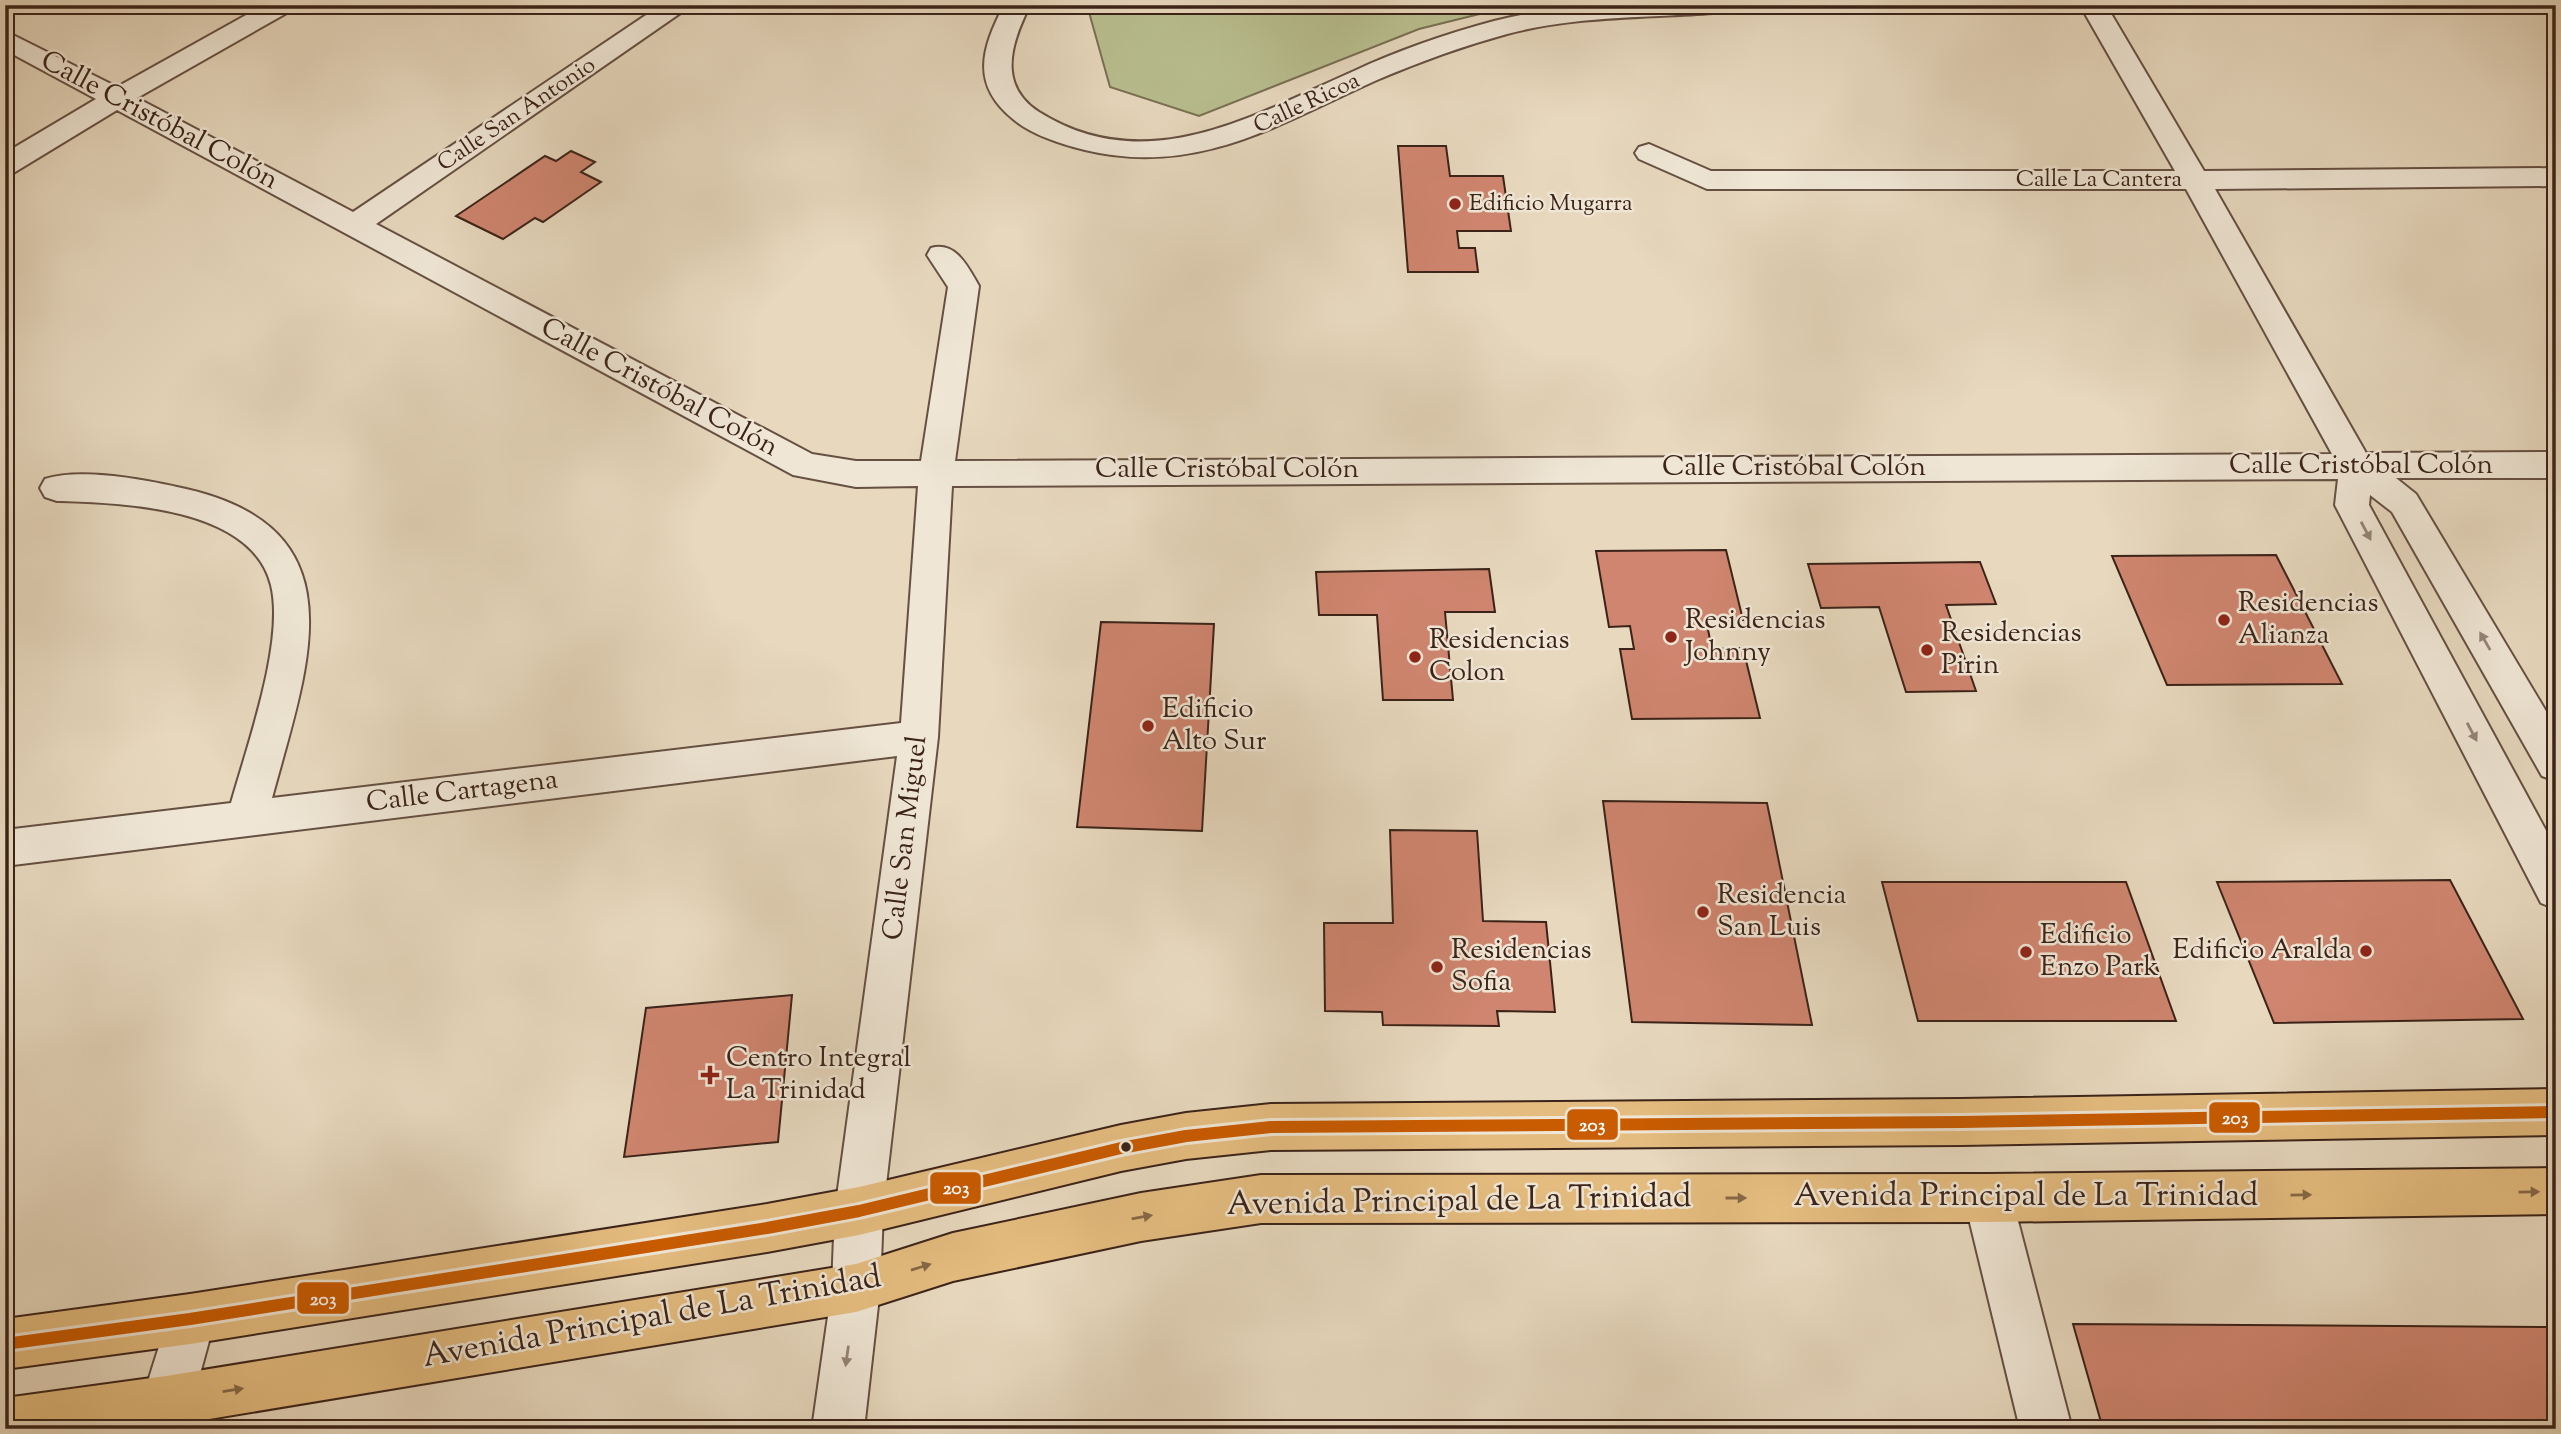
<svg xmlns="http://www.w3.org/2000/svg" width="2561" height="1434" font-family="'Sorts Mill Goudy',serif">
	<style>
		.green { fill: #b8be8f; stroke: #7a7054; stroke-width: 2 }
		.building { fill: #cf856f; stroke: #3b2319; stroke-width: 2 }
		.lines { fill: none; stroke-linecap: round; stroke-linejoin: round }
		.street-casing { stroke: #665042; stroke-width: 4 }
		.primary-casing { stroke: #3b2319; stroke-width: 4 }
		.street { fill: #efe6d5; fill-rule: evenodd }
		.primary { fill: #e4bc7f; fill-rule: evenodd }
		.bus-1-casing { stroke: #efe6d5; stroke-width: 18 }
		.bus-1 { stroke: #c95b00; stroke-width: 12 }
		.oneway { fill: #958477 }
		.oneway2 { fill: #876847 }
		.poi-dot { fill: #8f2418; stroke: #efe6d5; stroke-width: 2.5 }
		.bus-dot { fill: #3b2319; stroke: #efe6d5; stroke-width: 2.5 }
		.labels { text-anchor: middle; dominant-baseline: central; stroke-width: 5; stroke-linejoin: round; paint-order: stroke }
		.far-street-label { font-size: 23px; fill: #3b2319; stroke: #efe6d5 }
		.far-poi-label { font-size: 23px; fill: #3b2319; stroke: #efe6d5; text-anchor: start }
		.street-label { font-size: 28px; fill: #3b2319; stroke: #efe6d5 }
		.poi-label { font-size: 28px; fill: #3b2319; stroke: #efe6d5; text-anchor: start }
		.near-street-label { font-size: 33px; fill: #3b2319; stroke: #efe6d5 }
		.line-badge { stroke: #efe6d5; stroke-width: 2.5 }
		.badge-label { font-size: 19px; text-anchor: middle; font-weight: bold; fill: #fff }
	</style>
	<rect width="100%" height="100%" fill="#e7d8be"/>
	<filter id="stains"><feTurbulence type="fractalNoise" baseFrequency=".00286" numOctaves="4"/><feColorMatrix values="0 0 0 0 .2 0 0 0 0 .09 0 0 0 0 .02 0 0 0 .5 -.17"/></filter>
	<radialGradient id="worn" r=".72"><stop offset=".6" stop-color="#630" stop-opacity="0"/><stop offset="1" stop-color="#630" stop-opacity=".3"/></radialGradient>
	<path class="green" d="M1087,5H1516L1419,29L1199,116L1110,87Z"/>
	<path class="building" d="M1398,146H1446L1450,176H1503L1511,231H1457L1459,248H1475L1478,272H1408Z
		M571,151L595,162L581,172L601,182L543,222L535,218L503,239L456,216L545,156L556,161Z
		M1726,550L1743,620H1706L1712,649L1743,648L1760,718L1632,719L1620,649H1634L1630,626L1609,627L1596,551Z
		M2276,555L2342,684L2167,685L2112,556Z
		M1980,562L1996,604L1946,605L1976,691L1906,692L1879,607L1821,608L1808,564Z
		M1489,569L1495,612H1445L1453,700H1383L1377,615H1319L1316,572Z
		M1101,622L1214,624L1202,831L1077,827Z
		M1603,801L1767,803L1812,1025L1632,1022Z
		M1390,830L1477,831L1483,921L1546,922L1555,1012L1497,1011L1499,1026L1383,1025L1382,1012L1325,1011L1324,923H1393Z
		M2450,880L2523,1019L2274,1023L2217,882Z
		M1882,882H2126L2176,1021H1918Z
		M792,995L778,1142L624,1157L646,1008Z
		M2073,1324L2556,1327V1429H2103Z"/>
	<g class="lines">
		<g class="street-casing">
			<path id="street" d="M264,5H296L292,10L137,98L353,212L661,5H692L376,224L812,454L856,461H921L948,287L927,255L931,248C956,241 968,267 979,286L955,461L2332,454L2186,189H1707L1639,159L1635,153L1639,147L1649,144L1711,171H2175L2080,5H2106L2204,171L2556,168V186L2215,189L2366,453L2556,452V478H2396L2416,494L2556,728V781L2542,776L2392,512L2370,495L2369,505L2556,849V909L2541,903L2335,505L2338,479L952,486L938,737L883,1211L880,1288L864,1429H812L832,1288L835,1211L897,756L5,866V830L231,803C247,746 285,641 271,585C251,506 121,503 57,501L45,497L40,488L45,479C80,468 141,479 177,487C365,525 308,664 272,798L901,723L918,486L856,487L793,475L117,110L15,172L5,175V153L96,99L5,50V31L117,87Z
				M1004,5H1030C1011,43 997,85 1039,112C1147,180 1254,115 1354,71C1399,50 1446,34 1494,21C1571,1 1647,5 1726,5L1722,10L1713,13C1645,18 1574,16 1507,34C1463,46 1419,62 1377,80C1279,124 1197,177 1085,150C1061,144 1032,135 1013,119C970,84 982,48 1004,5Z
				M1988,1174L2005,1181L2012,1198L2072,1429H2020L1964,1198L1971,1181Z
				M190,1294L207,1302L215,1319L185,1429H133L173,1302Z"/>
		</g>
		<g class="primary-casing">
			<path id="primary" d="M2556,1089V1135L1961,1145L1271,1150L1186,1159L1121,1171L859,1235L767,1252L190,1344L5,1369V1319L190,1294L767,1204L859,1187L1121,1125L1186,1113L1271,1104L1961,1099Z
				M2556,1168V1214L1988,1222L1261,1223L1141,1241L953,1281L856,1312L149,1429H5V1398L166,1376L856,1264L953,1233L1141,1193L1261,1175L1988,1174Z"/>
		</g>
		<use href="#street" class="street"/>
		<use href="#primary" class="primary"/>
		<g class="bus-1-casing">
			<path id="bus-1" d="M5,1344L190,1319L767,1228L859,1211L1121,1148L1186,1136L1271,1127L1961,1122L2556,1112"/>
		</g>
		<use href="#bus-1" class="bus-1"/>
	</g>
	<defs><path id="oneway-solid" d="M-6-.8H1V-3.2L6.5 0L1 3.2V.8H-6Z" transform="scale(1.75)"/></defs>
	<g class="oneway">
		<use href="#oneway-solid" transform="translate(2366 531) rotate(62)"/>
		<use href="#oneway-solid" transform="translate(2485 641) rotate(-120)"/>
		<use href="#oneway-solid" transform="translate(2472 732) rotate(62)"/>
		<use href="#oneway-solid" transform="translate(847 1356) rotate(98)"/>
	</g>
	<g class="oneway2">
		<use href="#oneway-solid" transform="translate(2529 1192) rotate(-1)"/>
		<use href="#oneway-solid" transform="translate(2301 1195) rotate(-1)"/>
		<use href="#oneway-solid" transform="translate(1736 1198)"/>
		<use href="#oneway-solid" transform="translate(1142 1217) rotate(-10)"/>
		<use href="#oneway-solid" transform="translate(921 1267) rotate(-17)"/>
		<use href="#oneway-solid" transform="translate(233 1390) rotate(-9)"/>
	</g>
	<g class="poi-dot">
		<circle cx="1455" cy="204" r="7"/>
		<circle cx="2224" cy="620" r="7"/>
		<circle cx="1671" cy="637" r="7"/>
		<circle cx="1927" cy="650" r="7"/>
		<circle cx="1415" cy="657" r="7"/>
		<circle cx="1148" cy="726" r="7"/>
		<circle cx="1703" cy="912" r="7"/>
		<circle cx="2366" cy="951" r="7"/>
		<circle cx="2026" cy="952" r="7"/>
		<circle cx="1437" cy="967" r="7"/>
		<path d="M706.5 1064.5h7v7h7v7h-7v7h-7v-7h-7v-7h7z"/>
	</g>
	<circle class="bus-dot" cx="1126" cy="1147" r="6"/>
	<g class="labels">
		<g class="far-street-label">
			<text transform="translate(1307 104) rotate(-25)">Calle Ricoa</text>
			<text transform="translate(517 115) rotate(-34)">Calle San Antonio</text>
			<text x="2099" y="180">Calle La Cantera</text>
		</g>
		<g class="far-poi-label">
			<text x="1469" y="204">Edificio Mugarra</text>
		</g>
		<g class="street-label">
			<text transform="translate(159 121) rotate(28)">Calle Cristóbal Colón</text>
			<text transform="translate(659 388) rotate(28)">Calle Cristóbal Colón</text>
			<text x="2361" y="466">Calle Cristóbal Colón</text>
			<text x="1794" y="468">Calle Cristóbal Colón</text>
			<text x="1227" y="470">Calle Cristóbal Colón</text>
			<text transform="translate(462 792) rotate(-7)">Calle Cartagena</text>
			<text transform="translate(906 838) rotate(-83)">Calle San Miguel</text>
		</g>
		<g class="poi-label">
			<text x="2238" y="604">Residencias<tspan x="2238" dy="32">Alianza</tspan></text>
			<text x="1685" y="621">Residencias<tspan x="1685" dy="32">Johnny</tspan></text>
			<text x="1941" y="634">Residencias<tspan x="1941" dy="32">Pirin</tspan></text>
			<text x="1429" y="641">Residencias<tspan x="1429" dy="32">Colon</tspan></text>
			<text x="1162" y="710">Edificio<tspan x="1162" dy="32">Alto Sur</tspan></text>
			<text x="1717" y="896">Residencia<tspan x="1717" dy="32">San Luis</tspan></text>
			<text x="2040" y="936">Edificio<tspan x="2040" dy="32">Enzo Park</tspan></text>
			<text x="1451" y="951">Residencias<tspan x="1451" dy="32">Sofia</tspan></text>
			<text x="2352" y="951" text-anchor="end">Edificio Aralda</text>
			<text x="726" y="1059">Centro Integral<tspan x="726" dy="32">La Trinidad</tspan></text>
		</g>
		<g class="near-street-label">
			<text x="2026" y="1197">Avenida Principal de La Trinidad</text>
			<text transform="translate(1459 1202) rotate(-1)">Avenida Principal de La Trinidad</text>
			<text transform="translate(652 1318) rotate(-10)">Avenida Principal de La Trinidad</text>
		</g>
	</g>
	<g class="line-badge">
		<rect x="2208" y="1101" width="53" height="33" rx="7" fill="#c95b00"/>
		<rect x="1566" y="1108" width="53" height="33" rx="7" fill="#c95b00"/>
		<rect x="929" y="1171" width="53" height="34" rx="7" fill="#c95b00"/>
		<rect x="296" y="1281" width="54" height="34" rx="7" fill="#c95b00"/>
	</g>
	<g class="badge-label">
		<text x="2235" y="1124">203</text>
		<text x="1592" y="1131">203</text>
		<text x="956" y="1194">203</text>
		<text x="323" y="1305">203</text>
	</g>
	<rect width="2561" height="1434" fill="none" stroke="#e7d8be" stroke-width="28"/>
	<rect x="7" y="7" width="2547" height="1420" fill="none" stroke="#3b2319" stroke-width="3.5"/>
	<rect x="14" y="14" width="2533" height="1406" fill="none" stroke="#3b2319" stroke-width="2"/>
	<rect width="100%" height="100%" filter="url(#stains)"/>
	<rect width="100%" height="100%" fill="url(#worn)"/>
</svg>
